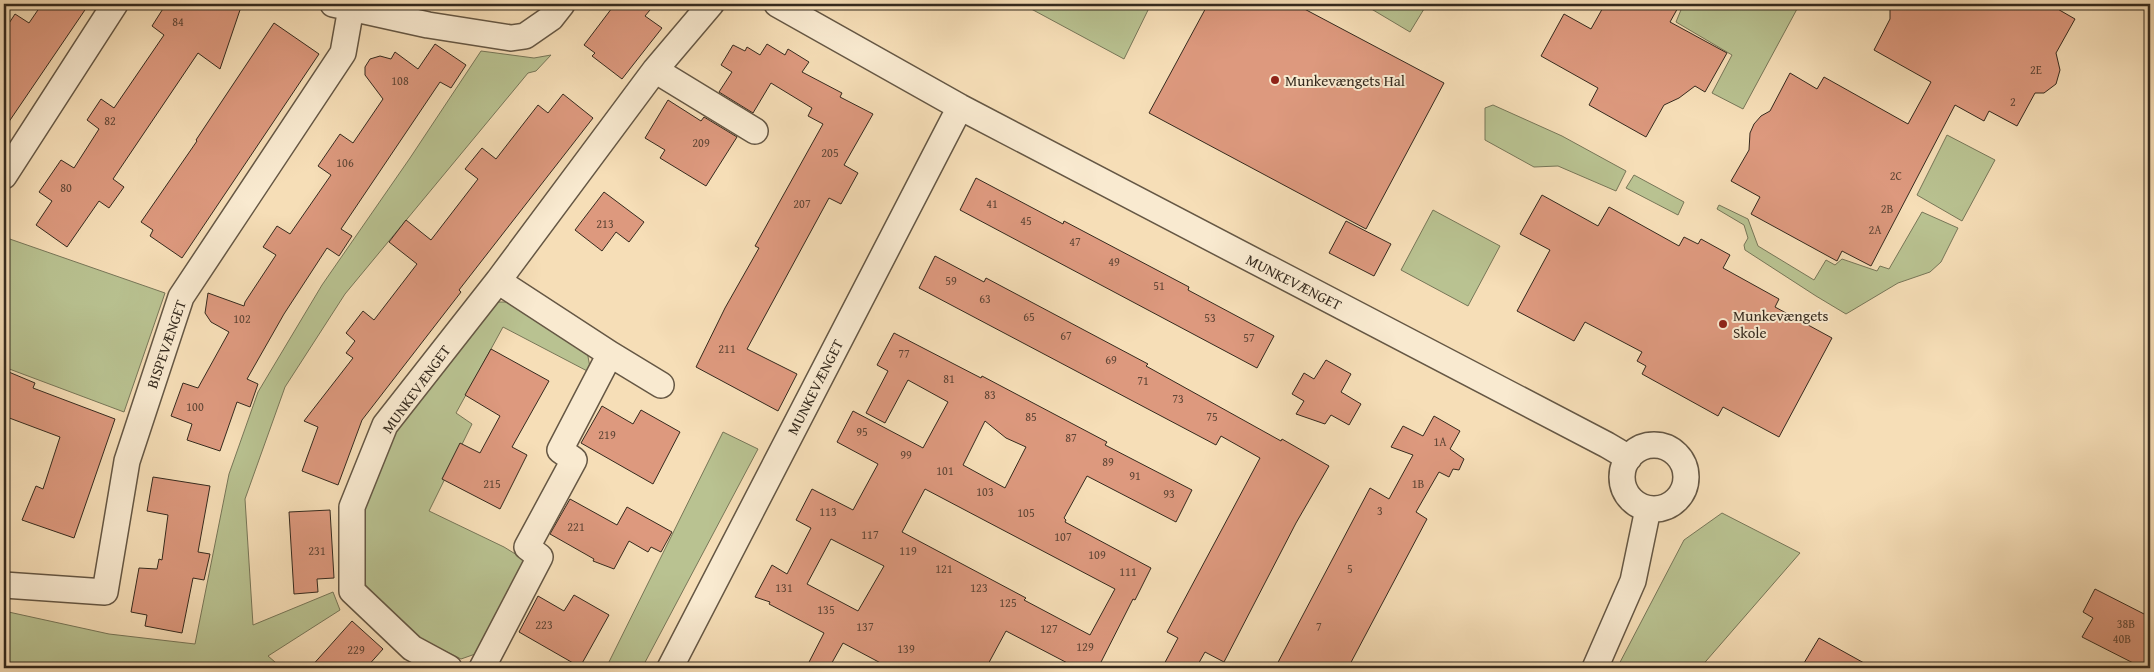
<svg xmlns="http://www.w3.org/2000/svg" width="2154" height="672" font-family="'Gentium Book Plus',serif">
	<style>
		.green { fill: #b9c291; stroke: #777658 }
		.building { fill: #dd997e; stroke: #352a1e; fill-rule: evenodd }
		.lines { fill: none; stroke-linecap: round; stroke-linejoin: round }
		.minor-casing { stroke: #655744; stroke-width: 28 }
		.minor { stroke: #f9ead0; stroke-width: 25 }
		.poi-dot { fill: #8f2418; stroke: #f9ead0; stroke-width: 2 }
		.labels { text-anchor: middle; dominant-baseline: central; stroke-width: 4; stroke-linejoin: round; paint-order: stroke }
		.number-label { font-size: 12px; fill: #5f4636 }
		.poi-label { font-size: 15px; fill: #352a1e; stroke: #f9ead0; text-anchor: start }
		.street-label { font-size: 15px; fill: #352a1e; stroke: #f9ead0 }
	</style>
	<rect width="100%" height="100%" fill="#f6deb7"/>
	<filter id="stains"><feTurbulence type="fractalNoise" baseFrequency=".004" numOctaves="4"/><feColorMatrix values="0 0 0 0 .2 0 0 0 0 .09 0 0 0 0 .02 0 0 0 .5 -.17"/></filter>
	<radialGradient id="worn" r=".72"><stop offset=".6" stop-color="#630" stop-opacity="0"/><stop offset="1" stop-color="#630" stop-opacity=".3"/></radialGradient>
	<path class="green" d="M1022,4H1151L1124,59Z
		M1363,4H1427L1410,32Z
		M1681,4H1788L1797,9L1743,109L1712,93L1732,55L1676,22L1683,5Z
		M481,51L534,58L551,55L536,71L528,73L345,294L285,387L245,499L253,625L333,592L340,610L268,656L282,668H4V611L109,634L195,644L229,474L258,392L322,285L410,158Z
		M1493,105L1562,136L1626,171L1616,191L1558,166L1534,167L1485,140V108Z
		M1947,135L1995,160L1962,221L1917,195Z
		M1634,175L1684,202L1678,215L1626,188Z
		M1719,205L1748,219L1758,246L1814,280L1826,260L1835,265L1842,259L1877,271L1880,266L1889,269L1922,212L1958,228L1941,262L1930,272L1898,283L1846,314L1816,296L1745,250L1744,245L1748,238L1744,225L1717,209Z
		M1433,210L1500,246L1468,306L1401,270Z
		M4,237L165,293L124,412L4,367Z
		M494,302H506L587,351L591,373L503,327L456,413L472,424L429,511L504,547L530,563L481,652L461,659L421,639L366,592L362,511L393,434Z
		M723,432L758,449L642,668H606Z
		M1722,513L1800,553L1700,668H1617L1684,540Z"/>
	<path class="building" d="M42,4H89L4,129V31L15,14L29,23Z
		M166,4H242L220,69L198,53L113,179L124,187L109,208L99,201L67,247L36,225L52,201L39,192L61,160L74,168L99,129L87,120L101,99L114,108L164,35L152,26Z
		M615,4H655L645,16L662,28L622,79L592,56L595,53L584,45Z
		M1208,4H1295L1444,83L1366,229L1149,113Z
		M1605,4H1680L1670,22L1727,53L1705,92L1695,86L1679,98L1664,105L1646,137L1589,105L1598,88L1541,56L1564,14L1591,29Z
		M1890,4H2049L2075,19L2056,53L2060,70L2056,84L2044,93H2035L2017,126L1989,111L1984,121L1955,105L1871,266L1842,251L1837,261L1751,214L1760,197L1731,181L1749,150L1750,133L1754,124L1761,116L1770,111L1790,73L1817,89L1824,77L1908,124L1931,82L1874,50L1890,19Z
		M274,23L319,54L182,258L150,236L153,230L141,222L197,141L196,140Z
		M435,44L466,65L451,88L440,82L341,229L352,236L339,256L327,248L284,314L247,379L258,384L250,407L237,402L220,451L187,440L192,424L171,416L183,383L198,388L229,332L211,322L205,313L208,293L244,306L245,302L276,255L263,247L277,226L290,234L331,175L318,166L340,134L353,143L383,99L365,75V67L370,59L380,56L391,59L395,52L418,69Z
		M767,44L785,55L788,49L809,62L802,72L842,93L840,97L873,114L844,165L858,173L841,204L829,198L747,349L797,374L778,411L696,367L725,308L759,248L755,246L823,124L808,116L812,108L771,83L753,113L719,92L732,72L721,65L733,45L745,51L747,47L760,55Z
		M563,94L593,118L459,290L461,292L362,420L338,485L302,471L318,427L304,421L353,358L346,353L355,341L346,333L363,311L374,320L417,264L389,242L406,220L431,240L478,179L465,169L482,148L496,159L538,105L548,113Z
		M668,100L701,121L704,117L737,137L706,186L660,158L665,150L645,138Z
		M976,178L1063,224L1064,221L1189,287L1188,290L1274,336L1257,368L960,210Z
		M604,192L644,222L629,242L616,232L602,251L575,230Z
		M1542,195L1598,226L1609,207L1679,246L1684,237L1698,244L1701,239L1730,255L1723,268L1779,299L1775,307L1832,338L1779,437L1723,407L1718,416L1642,374L1646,366L1637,361L1642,352L1585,322L1574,341L1517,311L1550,250L1520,234Z
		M1346,221L1391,244L1374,276L1329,253Z
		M935,256L984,282L986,278L1148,364L1146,366L1281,441L1282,439L1329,466L1296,523L1224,662L1205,652L1196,668H1162L1178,638L1167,632L1260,458L1221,436L1216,445L919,288Z
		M894,333L981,378L982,376L1107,442L1105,445L1192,490L1176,522L1087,476L1064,518L1066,520L1065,522L1151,568L1135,600L1133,599L1098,668H1077L1006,631L986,668H890L843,643L829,668H806L824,633L769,604L770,602L755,597L772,565L787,574L811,528L796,520L812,489L853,510L878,464L837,442L853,411L923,448L948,402L908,380L885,423L866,413L888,371L877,365ZM985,421L1006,438L1026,447L1005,488L963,465ZM925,489L1115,589L1090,635L1024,600L1026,598L902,532ZM831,539L884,566L858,611L807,584Z
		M491,349L549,381L512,447L527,455L500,509L442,479L460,443L480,453L500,416L465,395Z
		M1326,360L1351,374L1341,392L1361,404L1349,425L1331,415L1325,424L1296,414L1304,401L1292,394L1304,373L1314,379Z
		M4,370L35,383L33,388L115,419L74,538L22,520L36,486L43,489L60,437L4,416Z
		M602,406L633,424L641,410L680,432L653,484L581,443Z
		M1434,416L1460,431L1450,449L1464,459L1459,470L1453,469L1449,477L1439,472L1416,512L1427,519L1348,668H1275L1370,488L1389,499L1413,455L1391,447L1403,426L1423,436Z
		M153,477L210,486L198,552L210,554L204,580L193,578L182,633L145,626L147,615L131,612L139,568L157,569L159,559L162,560L168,515L147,511Z
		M570,499L617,525L627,507L672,532L661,552L651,547L648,552L629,541L614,569L593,561L594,559L550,534Z
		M330,510L334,578L317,579L318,592L294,594L289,512Z
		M2095,589L2150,617V668H2143L2082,637L2093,618L2083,612Z
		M574,595L609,615L580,667L519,632L538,596L564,611Z
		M352,621L383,649L366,668H310Z
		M1819,638L1873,668H1801Z"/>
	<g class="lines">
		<g class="minor-casing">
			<path id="minor" d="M333,4L428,25L511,38L525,36L551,18L562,4
				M777,4L960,107L1607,445L1629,458
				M655,70L755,131
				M4,176L115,4
				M610,354L661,385
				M1622 477a32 32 0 1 1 64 0a32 32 0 1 1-64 0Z
				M4,585L105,592L127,461L181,297L343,53L351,8
				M449,668L412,648L352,591V507L385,425L498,281L655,70L711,4
				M482,668L540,557L527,547L574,460L560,450L610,354L498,281
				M670,668L960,107
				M1595,668L1633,581L1648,509"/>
		</g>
		<use href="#minor" class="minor"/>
	</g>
	<g class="poi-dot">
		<circle cx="1275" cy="80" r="5"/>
		<circle cx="1723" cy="324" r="5"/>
	</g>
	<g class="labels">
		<g class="number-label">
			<text x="178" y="21">84</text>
			<text x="2036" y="69">2E</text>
			<text x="400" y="80">108</text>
			<text x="2013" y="101">2</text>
			<text x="110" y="120">82</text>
			<text x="701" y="142">209</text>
			<text x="830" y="152">205</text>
			<text x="345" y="162">106</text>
			<text x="1896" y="175">2C</text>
			<text x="66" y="187">80</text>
			<text x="802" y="203">207</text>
			<text x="992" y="203">41</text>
			<text x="1887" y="208">2B</text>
			<text x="1026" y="220">45</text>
			<text x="605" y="223">213</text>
			<text x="1875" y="229">2A</text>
			<text x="1075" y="241">47</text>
			<text x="1114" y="261">49</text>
			<text x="951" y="280">59</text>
			<text x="1159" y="285">51</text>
			<text x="985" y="298">63</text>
			<text x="1029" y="316">65</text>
			<text x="1210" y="317">53</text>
			<text x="242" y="318">102</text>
			<text x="1066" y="335">67</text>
			<text x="1249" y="337">57</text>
			<text x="727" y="348">211</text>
			<text x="904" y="353">77</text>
			<text x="1111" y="359">69</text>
			<text x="949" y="378">81</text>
			<text x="1143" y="380">71</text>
			<text x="990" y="394">83</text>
			<text x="1178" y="398">73</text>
			<text x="195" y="406">100</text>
			<text x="1031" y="416">85</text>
			<text x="1212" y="416">75</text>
			<text x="862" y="431">95</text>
			<text x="607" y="434">219</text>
			<text x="1071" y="437">87</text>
			<text x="1440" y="441">1A</text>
			<text x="906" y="454">99</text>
			<text x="1108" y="461">89</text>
			<text x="945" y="470">101</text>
			<text x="1135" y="475">91</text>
			<text x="492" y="483">215</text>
			<text x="1418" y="483">1B</text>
			<text x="985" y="491">103</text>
			<text x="1169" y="493">93</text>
			<text x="1380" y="510">3</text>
			<text x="828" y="511">113</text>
			<text x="1026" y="512">105</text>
			<text x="576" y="526">221</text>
			<text x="870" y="534">117</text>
			<text x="1063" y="536">107</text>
			<text x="317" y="550">231</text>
			<text x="908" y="550">119</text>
			<text x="1097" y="554">109</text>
			<text x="944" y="568">121</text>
			<text x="1350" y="568">5</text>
			<text x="1128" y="571">111</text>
			<text x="784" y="587">131</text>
			<text x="979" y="587">123</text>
			<text x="1008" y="602">125</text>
			<text x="826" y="609">135</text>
			<text x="2126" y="623">38B</text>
			<text x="544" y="624">223</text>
			<text x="865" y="626">137</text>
			<text x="1319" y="626">7</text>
			<text x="1049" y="628">127</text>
			<text x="2122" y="638">40B</text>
			<text x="1085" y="646">129</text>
			<text x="906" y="648">139</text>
			<text x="356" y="649">229</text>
		</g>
		<g class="poi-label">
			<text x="1285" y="80">Munkevængets Hal</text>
			<text x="1733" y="315">Munkevængets<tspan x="1733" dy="17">Skole</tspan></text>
		</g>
		<g class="street-label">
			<text transform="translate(1294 282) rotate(27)">MUNKEVÆNGET</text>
			<text transform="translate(166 344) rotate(-71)">BISPEVÆNGET</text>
			<text transform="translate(815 387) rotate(-63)">MUNKEVÆNGET</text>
			<text transform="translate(416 389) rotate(-54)">MUNKEVÆNGET</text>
		</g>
	</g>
	<rect width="2154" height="672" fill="none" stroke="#f6deb7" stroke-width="20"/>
	<rect x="5" y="5" width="2144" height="662" fill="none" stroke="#352a1e" stroke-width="2.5"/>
	<rect x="10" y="10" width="2134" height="652" fill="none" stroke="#352a1e"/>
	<rect width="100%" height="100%" filter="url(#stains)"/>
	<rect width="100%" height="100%" fill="url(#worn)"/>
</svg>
